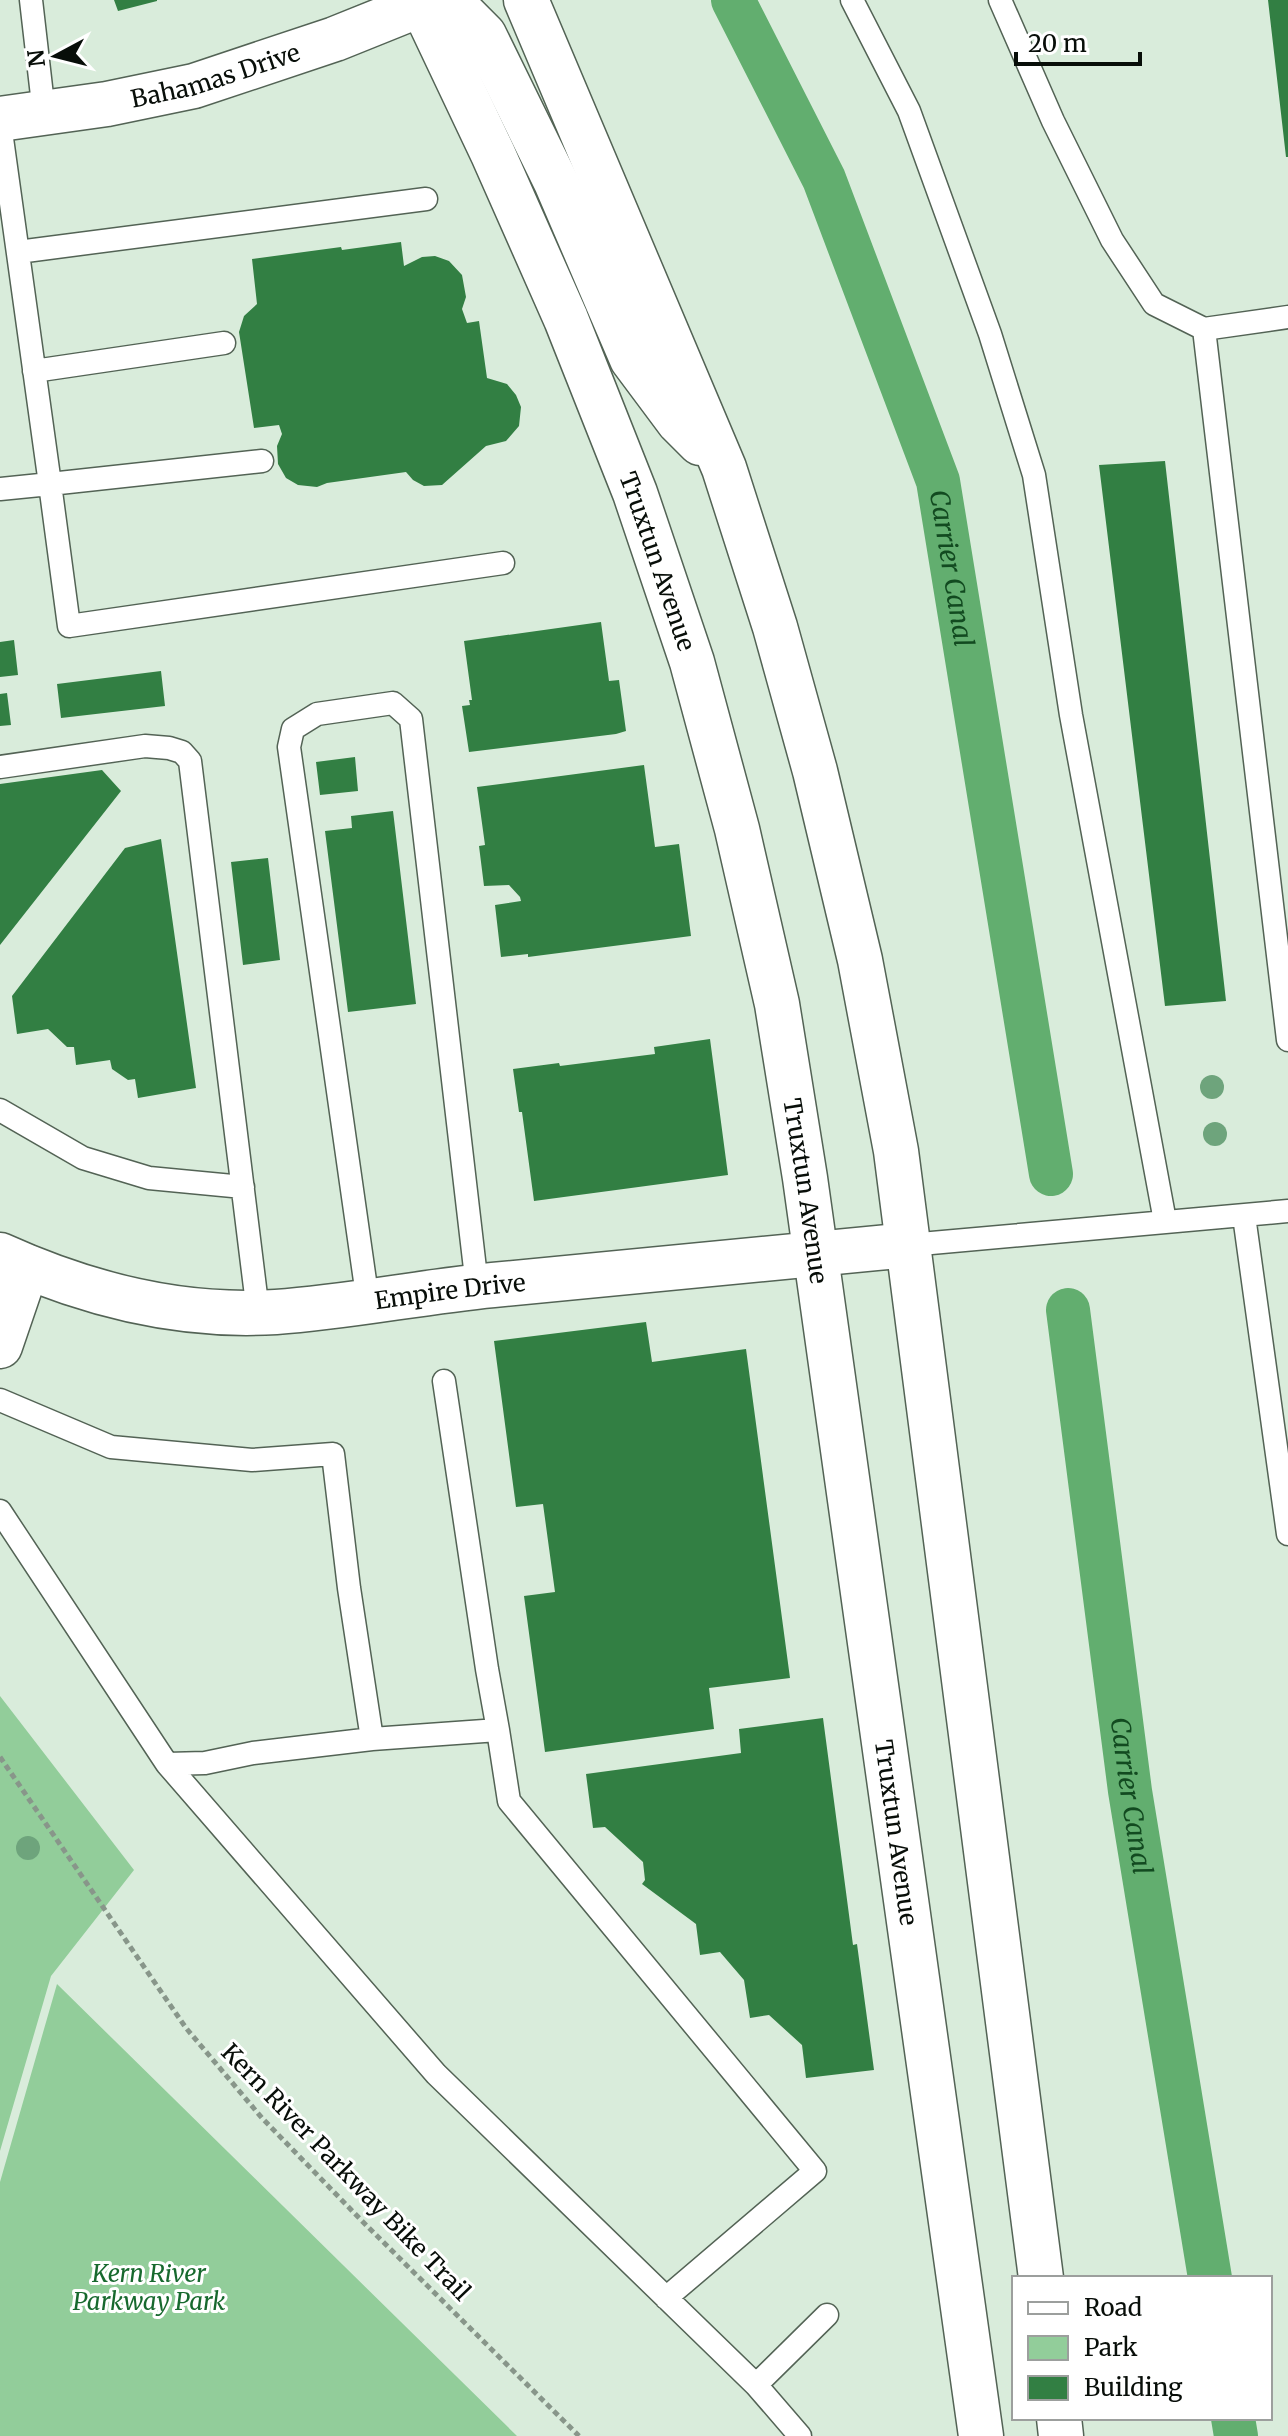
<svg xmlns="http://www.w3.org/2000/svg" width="1288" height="2436" font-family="Merriweather,serif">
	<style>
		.green { fill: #92cd9a }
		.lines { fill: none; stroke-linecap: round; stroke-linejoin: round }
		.canal { stroke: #62ae6f; stroke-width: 44 }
		.building { fill: #327f43 }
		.service-casing { stroke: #536355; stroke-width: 25 }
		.minor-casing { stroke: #536355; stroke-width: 47 }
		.secondary-casing { stroke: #536355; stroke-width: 47 }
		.path { stroke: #88968a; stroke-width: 5; stroke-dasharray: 6 4; stroke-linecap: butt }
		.service { stroke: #fff; stroke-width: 22 }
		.minor { stroke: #fff; stroke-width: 44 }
		.secondary { stroke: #fff; stroke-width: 44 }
		.tree { fill: #6ea47c }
		.labels { text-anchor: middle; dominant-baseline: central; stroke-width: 6; stroke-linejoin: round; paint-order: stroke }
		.street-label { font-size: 24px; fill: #080e09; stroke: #fff }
		.park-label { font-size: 24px; font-style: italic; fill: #17692e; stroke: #fff }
		.water-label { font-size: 26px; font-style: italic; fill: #124a20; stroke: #fff }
	</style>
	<rect width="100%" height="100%" fill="#d9ecdb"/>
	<path class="green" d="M0,1696L134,1870L51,1976L0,2151Z
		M57,1984L517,2436H0V2182Z"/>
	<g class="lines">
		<g class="canal">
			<path id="s1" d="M733,0L824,179L938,481L1051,1174"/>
			<path id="s2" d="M1068,1310L1130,1791L1210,2278"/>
			<path d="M1233,2418L1236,2436"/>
		</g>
	</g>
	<path class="building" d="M114,0H157V1L118,11Z
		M1268,0H1288V157H1286Z
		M401,242L404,266L422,257L435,256L449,261L462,275L466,297L462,309L467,323L479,321L487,378L507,384L516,395L521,407L519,426L506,441L486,446L442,485L424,486L413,480L406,472L327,483L317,487L298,485L286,478L278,464L277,446L282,434L279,425L254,428L239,332L244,316L257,304L252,259L341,247L342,250Z
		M1165,461L1226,1001L1165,1006L1099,465Z
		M601,622L609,681L619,680L626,731L616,734L469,752L462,706L470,705L469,700H472L464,641Z
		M14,640L18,675L0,677V642Z
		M161,671L165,706L61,718L57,684Z
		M7,693L11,725L0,726V694Z
		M355,757L358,791L320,795L316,762Z
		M644,765L655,847L679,844L691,936L528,957V954L501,957L495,905L521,901L520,897L509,885L484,886L479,846L485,845L477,787Z
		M102,770L121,791L0,945V784Z
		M393,811L416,1004L348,1012L325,831L352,828L351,816Z
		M161,839L196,1088L138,1098L135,1079L128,1080L112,1069L110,1060L76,1065L74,1047H67L48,1029L17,1034L12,996L125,848Z
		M268,858L280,960L243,965L231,862Z
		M710,1039L728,1175L534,1201L522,1112H519L513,1069L559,1063L560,1066L655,1054L654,1047Z
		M646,1322L652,1362L746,1349L790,1678L709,1688L714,1729L545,1752L524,1596L555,1592L543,1504L516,1507L494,1341Z
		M823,1718L853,1945L857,1944L874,2070L806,2078L802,2045L769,2015L750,2018L744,1980L720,1952L700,1955L696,1924L642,1884L645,1880L643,1862L605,1827L593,1828L586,1774L741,1753L739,1729Z"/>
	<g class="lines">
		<g class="service-casing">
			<path id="service" d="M31,0L44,113
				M852,0L909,111L990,334L1034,475L1071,715L1165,1221
				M1000,0L1053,121L1112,240L1154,304L1204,329L1288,317
				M0,124L50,484L0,489
				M18,252L426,199
				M1204,329L1288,1040
				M34,371L224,343
				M262,461L50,484L69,626L503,563
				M0,767L145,746L169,748L182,752L190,761L258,1312
				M0,1110L83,1158L149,1178L243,1187
				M1244,1216L1288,1534
				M909,1245L1288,1211
				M368,1302L289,747L293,729L317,714L393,703L411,719L477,1286
				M0,1400L111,1447L252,1460L333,1454L349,1588L372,1739L498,1730L487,1669L444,1381
				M0,1511L167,1764L205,1763L253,1753L372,1739
				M498,1730L509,1801L815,2171L666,2298
				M167,1764L436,2074L756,2385L800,2436
				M756,2385L827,2315"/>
		</g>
		<g class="minor-casing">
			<g id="minor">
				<path id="s3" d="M0,119L107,104L194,86L335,39L422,4"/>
				<path id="s4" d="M0,1255C86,1294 180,1318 276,1312C349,1307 420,1292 493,1285C631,1272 770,1258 909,1245"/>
				<path d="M0,1346L27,1267"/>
			</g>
		</g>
		<g class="secondary-casing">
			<g id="secondary">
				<path id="s5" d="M420,0L493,154L566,319L635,493L692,662L737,829L777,1004L805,1178L981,2436"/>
				<path d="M526,0L724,468L775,627L815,771L860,960L896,1151L1041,2278"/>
				<path d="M422,4L460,11L484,35L556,182L632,359L679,422L700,443"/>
				<path d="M1059,2418L1061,2436"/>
			</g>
		</g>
		<path class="path" d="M0,1757L186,2028L262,2118L363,2222L579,2436"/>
		<use href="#service" class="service"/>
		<use href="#minor" class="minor"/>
		<use href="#secondary" class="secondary"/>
	</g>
	<g class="tree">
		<circle cx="1212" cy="1087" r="12"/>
		<circle cx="1215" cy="1134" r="12"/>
		<circle cx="28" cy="1848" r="12"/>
	</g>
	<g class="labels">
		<g class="street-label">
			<text stroke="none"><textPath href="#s3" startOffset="220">Bahamas Drive</textPath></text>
			<text stroke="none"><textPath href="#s5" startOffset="610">Truxtun Avenue</textPath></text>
			<text stroke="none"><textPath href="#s5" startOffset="1258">Truxtun Avenue</textPath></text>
			<text stroke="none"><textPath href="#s4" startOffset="460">Empire Drive</textPath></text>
			<text stroke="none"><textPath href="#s5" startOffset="1906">Truxtun Avenue</textPath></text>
			<text transform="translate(346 2172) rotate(46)">Kern River Parkway Bike Trail</text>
		</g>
		<g class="park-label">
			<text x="149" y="2273">Kern River<tspan x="149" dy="28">Parkway Park</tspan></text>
		</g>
		<g class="water-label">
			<text stroke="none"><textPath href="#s1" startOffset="612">Carrier Canal</textPath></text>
			<text stroke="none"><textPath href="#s2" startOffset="490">Carrier Canal</textPath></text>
		</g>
	</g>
	<rect x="1012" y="2276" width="260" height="144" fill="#ffffff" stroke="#9c9f9d" stroke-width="2"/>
	<rect x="1028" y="2302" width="40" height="12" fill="#ffffff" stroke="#9c9f9d" stroke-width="2"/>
	<text x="1084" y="2316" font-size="24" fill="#080e09">Road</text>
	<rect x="1028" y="2336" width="40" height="24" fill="#92cd9a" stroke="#9c9f9d" stroke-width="2"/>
	<text x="1084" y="2356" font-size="24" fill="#080e09">Park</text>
	<rect x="1028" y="2376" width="40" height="24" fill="#327f43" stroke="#9c9f9d" stroke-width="2"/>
	<text x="1084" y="2396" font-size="24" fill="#080e09">Building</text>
	<g transform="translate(56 56) rotate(263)" stroke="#ffffff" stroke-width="6" paint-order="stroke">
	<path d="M0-6L14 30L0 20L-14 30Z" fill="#080e09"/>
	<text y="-12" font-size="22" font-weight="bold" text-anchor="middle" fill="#080e09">N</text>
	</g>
	<path d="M1016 52v12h124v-12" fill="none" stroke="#080e09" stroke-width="4"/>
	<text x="1028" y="52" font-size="24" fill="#080e09" stroke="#ffffff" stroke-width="6" paint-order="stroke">20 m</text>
</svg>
